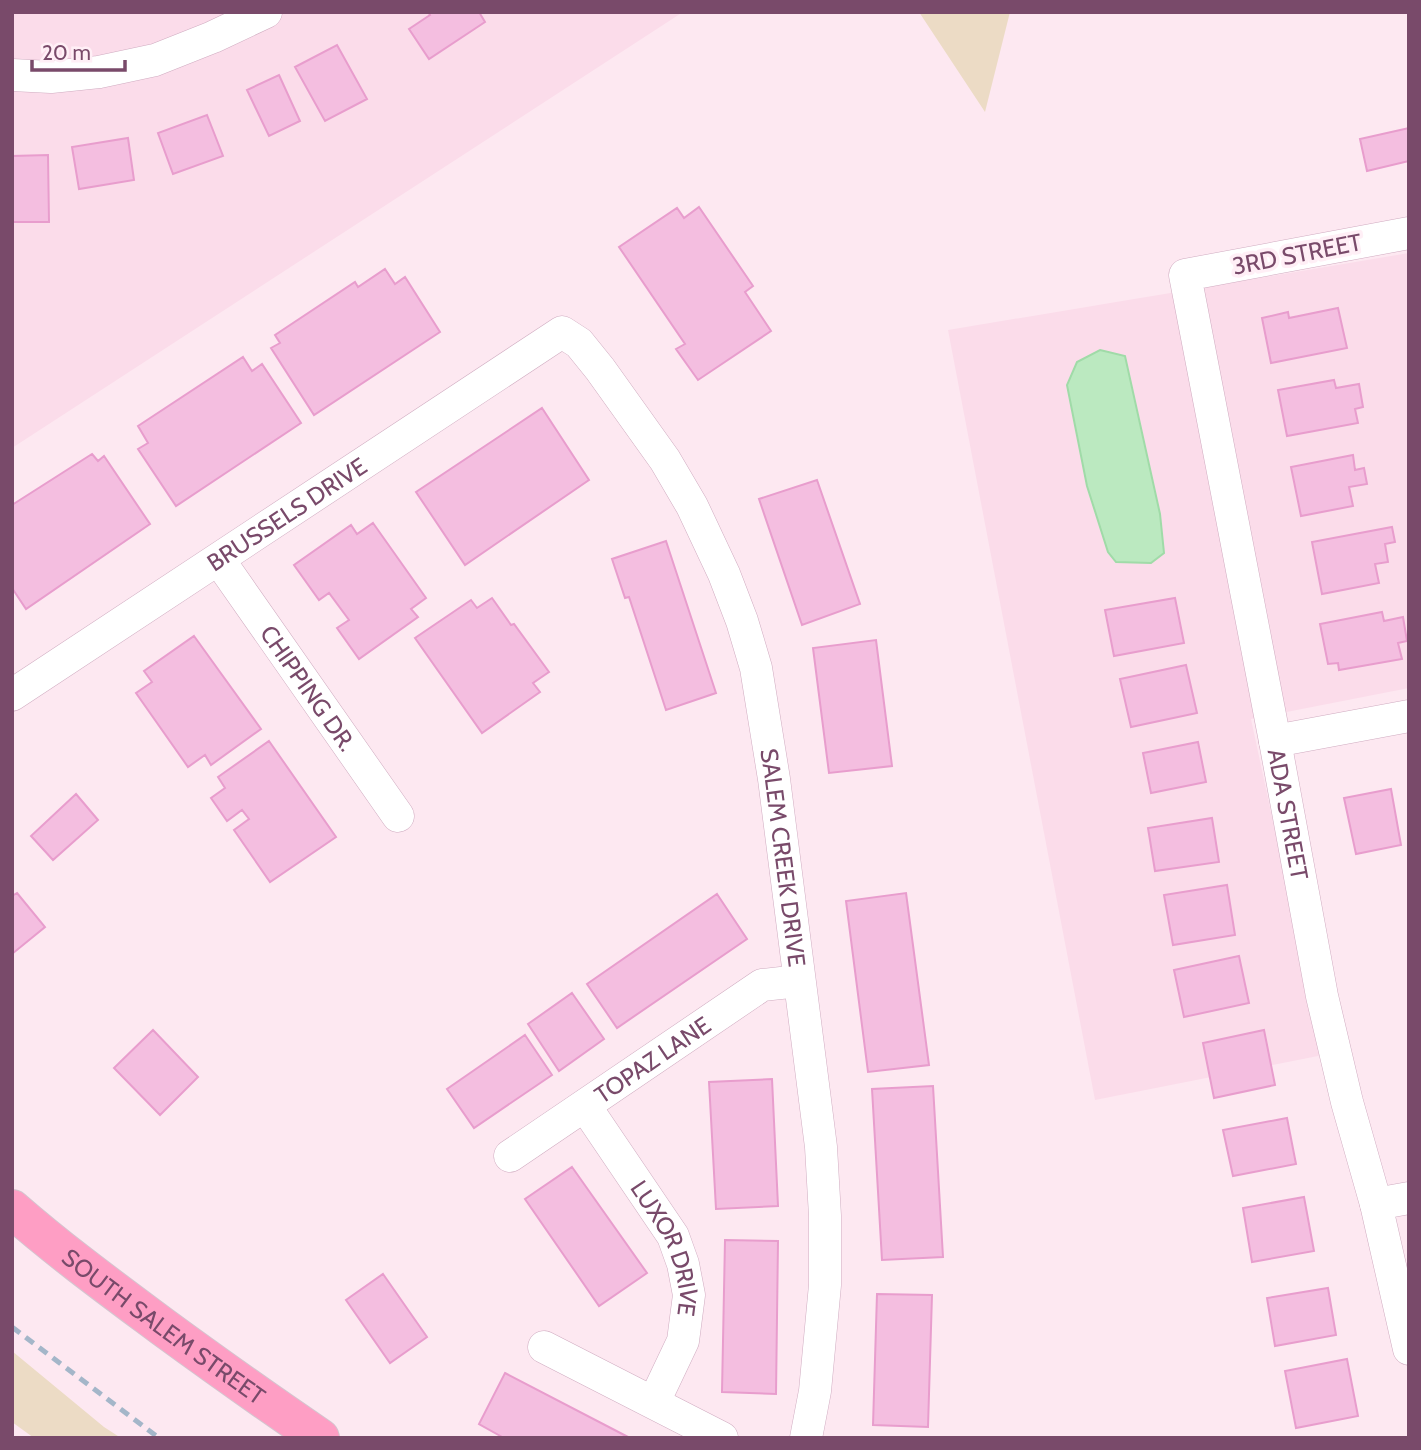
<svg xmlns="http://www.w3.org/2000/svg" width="1421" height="1450" font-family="Cabin,sans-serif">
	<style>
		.residential { fill: #fbdcea }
		.green { fill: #ecdbc5 }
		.water { fill: #bbe9c0; stroke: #a0dba8; stroke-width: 2 }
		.building { fill: #f4bee0; stroke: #e89dcd; stroke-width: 2 }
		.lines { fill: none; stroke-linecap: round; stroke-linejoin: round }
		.street-casing { stroke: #d0acc1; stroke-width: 33 }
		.primary-casing { stroke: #d4c5cf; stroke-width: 40 }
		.street { stroke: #fff; stroke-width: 32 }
		.primary { stroke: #fe9ec4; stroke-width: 38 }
		.rail { stroke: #a4b6c9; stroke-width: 5; stroke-dasharray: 10 7; stroke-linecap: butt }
		.labels { text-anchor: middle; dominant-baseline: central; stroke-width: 7; stroke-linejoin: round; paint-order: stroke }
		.street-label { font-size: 24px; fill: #794a6a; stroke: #ffeff6 }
	</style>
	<rect width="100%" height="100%" fill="#fde8f1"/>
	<path class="residential" d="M12,12H683L12,448Z
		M1409,253V688L1251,719L1323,1055L1095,1100L948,330Z"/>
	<path class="green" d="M919,12H1010L985,112Z
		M12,1351L104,1427L121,1438H34L12,1422Z"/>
	<path class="water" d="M1100,350L1125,356L1160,514L1164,553L1151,563L1116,562L1108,552L1087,486L1067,385L1077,362Z"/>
	<path class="building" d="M428,12H479L485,22L429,59L409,29L430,15Z
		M337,45L367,99L325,121L295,67Z
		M279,75L300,121L269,136L247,90Z
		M207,115L223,156L173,174L158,133Z
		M1409,128V161L1367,171L1360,139Z
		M128,138L134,180L79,189L72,147Z
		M48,155L49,222H12V156Z
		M699,207L753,286L745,292L771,331L698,380L676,349L685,344L619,247L677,208L684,218Z
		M385,269L395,284L405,277L440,332L314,415L271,348L280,343L275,335L355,282L358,287Z
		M1338,308L1347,348L1271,363L1262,318L1288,312L1289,318Z
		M243,357L252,371L262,364L301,423L176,506L138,449L148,443L138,426Z
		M1334,380L1336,388L1359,384L1363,407L1355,409L1358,423L1287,436L1278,390Z
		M542,408L589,480L465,565L416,492Z
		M92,454L98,461L104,456L150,524L26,609L12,588V505Z
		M1353,455L1355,470L1364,468L1367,484L1349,487L1353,506L1301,516L1291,467Z
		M817,480L860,604L802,625L759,499Z
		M373,523L426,598L411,609L418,617L359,659L337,628L349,620L329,593L319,600L294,565L351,525L357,534Z
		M1392,527L1395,542L1385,544L1388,562L1375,564L1379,583L1322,594L1312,542Z
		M666,541L716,693L666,710L629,597L625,598L612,559Z
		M492,598L511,625L514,624L549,672L533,683L540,692L482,733L415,638L471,600L477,608Z
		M1175,598L1184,643L1114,656L1105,610Z
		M1382,612L1384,621L1403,617L1407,641L1398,643L1402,659L1339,670L1338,663L1328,664L1320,624Z
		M194,636L261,729L211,765L205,755L188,767L136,693L152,682L144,671Z
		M876,640L892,766L829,773L813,648Z
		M1186,665L1197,713L1131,727L1120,679Z
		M269,741L336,837L270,882L234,830L249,819L242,810L227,821L211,798L225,788L218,777Z
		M1198,742L1206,782L1151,793L1143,753Z
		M1391,789L1401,845L1356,854L1344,798Z
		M76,794L98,820L53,860L31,836Z
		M1212,818L1219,862L1155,871L1148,828Z
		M1227,885L1235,935L1173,945L1164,895Z
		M17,893L45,927L12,954V896Z
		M906,893L929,1065L868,1072L846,901Z
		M717,894L747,939L617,1028L587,984Z
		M1239,956L1249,1003L1184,1017L1174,970Z
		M572,993L604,1039L559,1071L528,1024Z
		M153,1030L198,1077L160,1115L114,1068Z
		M1264,1030L1275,1085L1214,1098L1203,1043Z
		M525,1035L552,1075L474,1128L447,1089Z
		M772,1079L778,1206L716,1209L709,1082Z
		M933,1086L943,1257L882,1260L872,1089Z
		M1287,1118L1296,1164L1233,1176L1223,1130Z
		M572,1167L647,1273L599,1306L525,1199Z
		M1304,1197L1314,1251L1252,1262L1243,1208Z
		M725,1240L778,1241L776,1394L722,1392Z
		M383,1274L427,1337L390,1363L346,1300Z
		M1328,1288L1336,1335L1275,1346L1267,1298Z
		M877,1294L932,1295L928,1427L873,1425Z
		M1347,1359L1358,1416L1296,1428L1285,1371Z
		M505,1373L630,1438H504L479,1424Z"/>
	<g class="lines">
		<g class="street-casing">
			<g id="street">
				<path d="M12,75L51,77L99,72L155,60L213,37L266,12"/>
				<path id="s1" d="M1409,233L1185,275L1275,741L1322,996L1347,1102L1376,1204L1409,1349"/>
				<path id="s2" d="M219,560L398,816"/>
				<path id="s3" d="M12,695L562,332L579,343L600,369L665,460L692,506L724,574L742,621L756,668L774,779L821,1147L825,1216V1285L815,1391L806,1438"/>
				<path d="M1275,741L1409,716"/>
				<path id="s4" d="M585,1106L673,1236L683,1264L689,1295L683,1341L654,1402"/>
				<path id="s5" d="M510,1156L762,985L799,981"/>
				<path d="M1376,1204L1409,1198"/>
				<path d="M544,1347L722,1438"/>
			</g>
		</g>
		<g class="primary-casing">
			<g id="primary">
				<path id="s6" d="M12,1209C60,1251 112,1289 163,1327C215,1365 267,1402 320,1438"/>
			</g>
		</g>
		<use href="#street" class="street"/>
		<use href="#primary" class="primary"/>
		<path class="rail" d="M12,1327L159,1438"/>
	</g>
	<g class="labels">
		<g class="street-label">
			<text transform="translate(1297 254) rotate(-11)">3RD STREET</text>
			<text stroke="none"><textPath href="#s3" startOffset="329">BRUSSELS DRIVE</textPath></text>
			<text stroke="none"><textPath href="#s2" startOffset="156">CHIPPING DR.</textPath></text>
			<text stroke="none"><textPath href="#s1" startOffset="777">ADA STREET</textPath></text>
			<text stroke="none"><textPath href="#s3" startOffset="1244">SALEM CREEK DRIVE</textPath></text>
			<text stroke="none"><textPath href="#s5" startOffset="172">TOPAZ LANE</textPath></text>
			<text stroke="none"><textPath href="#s4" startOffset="166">LUXOR DRIVE</textPath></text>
			<text stroke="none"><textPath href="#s6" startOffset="192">SOUTH SALEM STREET</textPath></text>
		</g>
	</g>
	<rect width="1421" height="1450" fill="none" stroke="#794a6a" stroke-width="28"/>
	<path d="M32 60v10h93v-10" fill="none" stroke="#794a6a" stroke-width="3.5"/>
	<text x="42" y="60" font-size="21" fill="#794a6a" stroke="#ffeff6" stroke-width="5" paint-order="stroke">20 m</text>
</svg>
